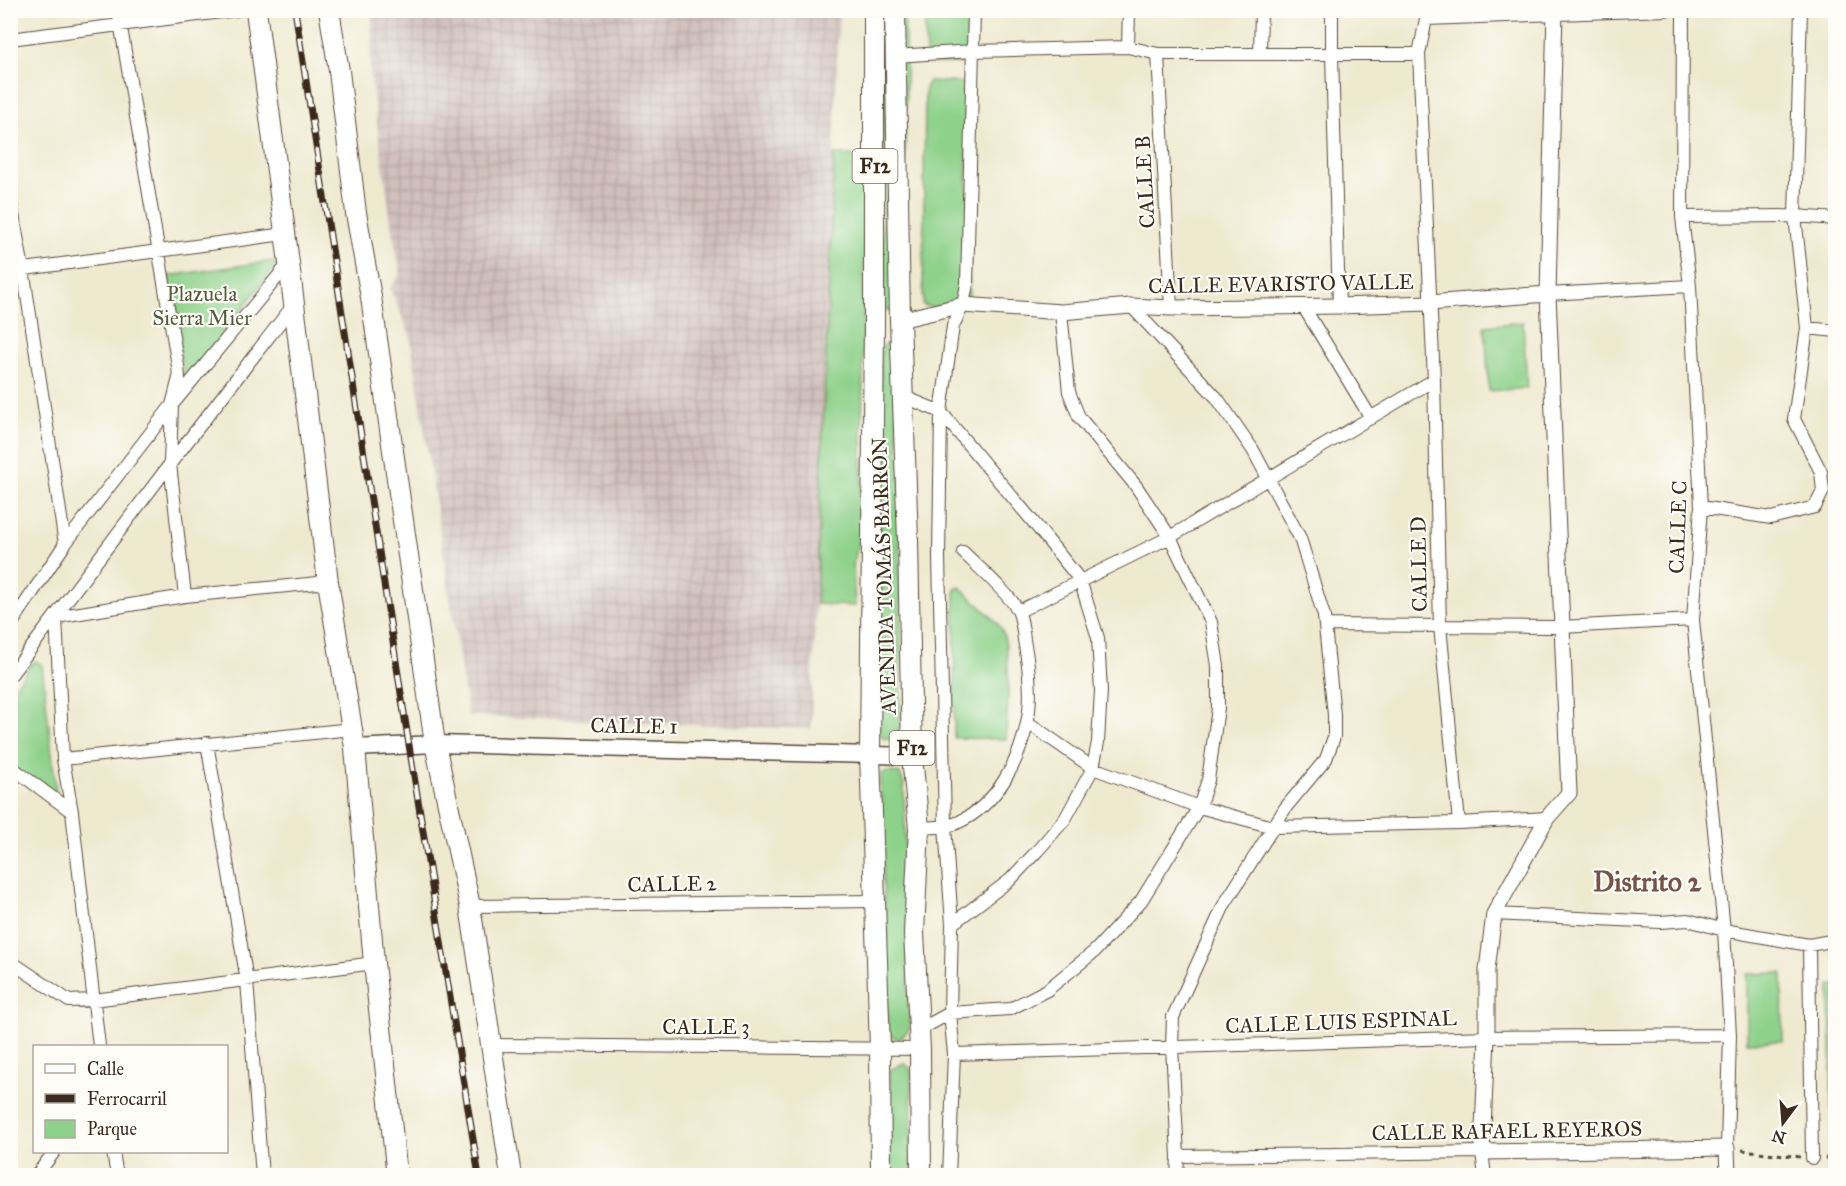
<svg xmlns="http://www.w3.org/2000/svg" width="1846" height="1186" font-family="'IM FELL Great Primer',serif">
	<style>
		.industrial { fill: url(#industrial-grid) }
		.green { fill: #8ed18a; stroke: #647e54; stroke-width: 1.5 }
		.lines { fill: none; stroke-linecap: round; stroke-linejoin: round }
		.minor-casing { stroke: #564739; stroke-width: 14 }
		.tertiary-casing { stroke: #564739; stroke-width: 17 }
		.secondary-casing { stroke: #564739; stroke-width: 19 }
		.primary-casing { stroke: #564739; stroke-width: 22 }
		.path { stroke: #564739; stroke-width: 3; stroke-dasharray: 4.5 4.5; stroke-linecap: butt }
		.minor { stroke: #fff; stroke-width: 12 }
		.tertiary { stroke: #fff; stroke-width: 15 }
		.secondary { stroke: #fff; stroke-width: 16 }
		.primary { stroke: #fff; stroke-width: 20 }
		.rail-casing { stroke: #3b2a1e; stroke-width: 7 }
		.rail { stroke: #fdfcf7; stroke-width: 4.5; stroke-dasharray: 14; stroke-linecap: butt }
		.labels { text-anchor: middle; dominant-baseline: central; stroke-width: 4.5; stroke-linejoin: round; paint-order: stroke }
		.shield { fill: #fdfcf7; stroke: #75695f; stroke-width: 1.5 }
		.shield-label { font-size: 20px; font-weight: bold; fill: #3b2a1e }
		.street-label { font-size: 21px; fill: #3b2a1e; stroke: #fdfcf7 }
		.park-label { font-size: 21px; fill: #545c3e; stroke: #fdfcf7 }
		.district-label { font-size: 27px; font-weight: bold; fill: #745349; stroke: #fdfcf7 }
	</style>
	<defs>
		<pattern id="industrial-grid" width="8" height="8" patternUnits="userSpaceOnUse" patternTransform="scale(1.5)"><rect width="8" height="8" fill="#d0c0bc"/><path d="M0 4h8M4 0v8" fill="none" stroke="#b4a5a1"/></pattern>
	</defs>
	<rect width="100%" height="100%" fill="#fdfcf7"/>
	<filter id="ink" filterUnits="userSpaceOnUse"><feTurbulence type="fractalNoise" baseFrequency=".0167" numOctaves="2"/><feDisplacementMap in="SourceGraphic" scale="12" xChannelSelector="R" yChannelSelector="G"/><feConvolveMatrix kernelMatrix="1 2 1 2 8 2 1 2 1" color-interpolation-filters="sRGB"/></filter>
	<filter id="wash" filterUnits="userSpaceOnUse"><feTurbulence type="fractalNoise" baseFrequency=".008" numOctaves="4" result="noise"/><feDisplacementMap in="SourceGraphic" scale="24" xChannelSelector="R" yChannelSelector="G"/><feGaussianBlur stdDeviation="1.35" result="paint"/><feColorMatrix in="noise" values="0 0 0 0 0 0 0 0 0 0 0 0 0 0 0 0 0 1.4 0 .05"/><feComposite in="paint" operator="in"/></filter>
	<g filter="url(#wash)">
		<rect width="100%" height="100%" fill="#eee9cf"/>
		<path class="industrial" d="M372,11H839L811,729L468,716L410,335L390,288L401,273L393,235L370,73Z"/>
		<path class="green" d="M882,11H904L906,70L903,299L893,311L887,310L883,304Z
			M924,11H970V56L966,63H932L926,56Z
			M929,81L966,83L969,298L932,308L923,305L925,88Z
			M834,155H852L865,169L861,536L853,563L855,606L816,604Z
			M273,261L276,264L274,268L185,383L168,276Z
			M1523,322L1527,388L1489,391L1485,326Z
			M892,343L900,472L901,729L894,739C886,740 883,739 878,732L881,351L885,344Z
			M960,587C970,598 992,615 1000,627C1013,648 1007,713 1006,739L954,738L955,589Z
			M36,661L42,665L57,800L11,771L10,694L32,663Z
			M891,772L900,774L904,785L909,1030L899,1039L891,1036L888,1029L880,783L881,773Z
			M1782,973L1783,1041L1747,1042V974Z
			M1830,985H1836L1835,1136H1832Z
			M904,1063L911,1069L912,1175H890V1070Z"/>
	</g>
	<g filter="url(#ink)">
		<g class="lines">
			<g class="minor-casing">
				<path id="minor" d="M118,10L178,366L179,378L172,405L170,464L185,596
					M1332,10V54L1339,306
					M1425,10L1426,19L1419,54L1434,380L1440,626L1459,823
					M1683,10L1682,217L1690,286L1701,507L1693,620L1724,930L1809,945L1836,940
					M1426,19L1666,10
					M10,39L237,10
					M1128,47L1129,10
					M1158,54L1171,308
					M1260,54L1261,10
					M895,56L973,51L1128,47L1158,54H1419
					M10,198L23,269L65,544
					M1682,217L1795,216L1836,219
					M10,271L284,234
					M1548,294L1690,286
					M1131,306L1217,398L1253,450L1300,538L1324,616L1334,715V737L1326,759L1286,807L1224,905L1173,1017L1172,1047L1178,1156L1177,1176
					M1303,306L1371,418
					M1807,328L1836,331
					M902,396L941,412L1030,518L1080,580L1098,638L1101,691L1098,742L1093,768L1065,819L1039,849L1010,880L952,924
					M1701,507L1771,518L1815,507L1823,491L1821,472L1794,419L1807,328L1795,216L1801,10
					M1019,611L1170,537L1434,380
					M1325,625L1561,627L1693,620
					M10,626L65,544L172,405L289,263
					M10,676L170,464L295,303
					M1027,722L1093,768L1199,807L1273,827L1459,823L1547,818
					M207,743L247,981L262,1176
					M63,759L56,617L185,596L328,582
					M10,766L72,812
					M919,828C932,827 947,828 959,822C997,804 1019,762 1027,723C1033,696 1029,666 1024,640C1023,631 1022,621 1019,613C1015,599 975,564 963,552
					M470,906L875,901
					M1494,914L1660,922L1688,920L1724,930L1730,1035L1727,1148
					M1809,945L1812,1158
					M10,961L69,1001L94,1000L374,963
					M919,1030L950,1013L1010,1009L1047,990L1095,951L1141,901L1199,807L1208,780L1218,708V666L1211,622L1170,537L1136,486L1079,417L1069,392L1061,312
					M491,1045L920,1049
					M99,1046L72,812L63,759L352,729
					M954,1054L1487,1037L1730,1035
					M113,1152L117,1176
					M1178,1156L1482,1152L1485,1176
					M36,1176L54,1152
					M949,1176L954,1054L950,1013L952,924L945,826L939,557L941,412L953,326L963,305L967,284L974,10"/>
			</g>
			<g class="tertiary-casing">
				<path id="tertiary" d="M1555,10L1548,294L1569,793L1547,818L1494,914L1487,970V1037L1482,1152L1727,1148L1728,1176
					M900,320L963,305L1061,312L1131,306L1171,308L1339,306L1429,303L1548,294"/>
			</g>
			<g class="secondary-casing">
				<path id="secondary" d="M355,748L435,744L912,756"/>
			</g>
			<g class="primary-casing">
				<path id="primary" d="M256,10L289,263L328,582L355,748L374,963L397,1176
					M329,10L339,71L356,213L371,297L435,744L470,906L511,1176
					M874,10V322L870,754L880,1048L881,1176
					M895,10L900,320L908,540L912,756L919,828L914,933L920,1049L921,1176"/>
			</g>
			<path class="path" d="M1742,1150L1801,1157
				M1825,1158L1836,1159"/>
			<use href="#minor" class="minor"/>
			<use href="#tertiary" class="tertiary"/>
			<use href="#secondary" class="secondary"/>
			<use href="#primary" class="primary"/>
			<g class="rail-casing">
				<path id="rail" d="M295,10L409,745L479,1176"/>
			</g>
			<use href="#rail" class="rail"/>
		</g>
	</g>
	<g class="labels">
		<g class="shield">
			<rect x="852.5" y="149" width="45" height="34" rx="4.5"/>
			<rect x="889.5" y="731" width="45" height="34" rx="4.5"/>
		</g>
		<g class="shield-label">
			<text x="875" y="166">F12</text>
			<text x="912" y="748">F12</text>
		</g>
		<g class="street-label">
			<text transform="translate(1145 182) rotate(-93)">CALLE B</text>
			<text transform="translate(1281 284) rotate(-1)">CALLE EVARISTO VALLE</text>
			<text transform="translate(1678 527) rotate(-88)">CALLE C</text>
			<text transform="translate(1419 564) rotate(-91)">CALLE D</text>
			<text transform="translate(884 576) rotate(-92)">AVENIDA TOMÁS BARRÓN</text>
			<text transform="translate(634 726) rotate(1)">CALLE 1</text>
			<text transform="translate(672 884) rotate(-1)">CALLE 2</text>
			<text transform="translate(1341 1022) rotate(-2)">CALLE LUIS ESPINAL</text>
			<text x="706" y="1027">CALLE 3</text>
			<text transform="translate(1507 1131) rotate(-1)">CALLE RAFAEL REYEROS</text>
		</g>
		<g class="park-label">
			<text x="202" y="294">Plazuela<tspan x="202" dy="24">Sierra Mier</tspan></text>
		</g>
		<g class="district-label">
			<text x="1647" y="881">Distrito 2</text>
		</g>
	</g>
	<rect width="1846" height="1186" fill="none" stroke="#fdfcf7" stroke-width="36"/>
	<rect x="33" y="1045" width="195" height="108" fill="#fdfcf7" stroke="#afa8a0" stroke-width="1.5"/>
	<rect x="45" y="1064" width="30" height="9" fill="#ffffff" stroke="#afa8a0" stroke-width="1.5"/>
	<text x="87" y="1075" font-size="18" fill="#3b2a1e">Calle</text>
	<rect x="45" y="1094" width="30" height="9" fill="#3b2a1e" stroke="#afa8a0" stroke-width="1.5"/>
	<text x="87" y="1105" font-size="18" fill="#3b2a1e">Ferrocarril</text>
	<rect x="45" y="1120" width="30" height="18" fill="#8ed18a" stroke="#afa8a0" stroke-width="1.5"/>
	<text x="87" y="1135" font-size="18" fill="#3b2a1e">Parque</text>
	<g transform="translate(1783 1123) rotate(196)" stroke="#fdfcf7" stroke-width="4.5" paint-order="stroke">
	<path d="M0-4.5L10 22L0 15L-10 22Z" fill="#3b2a1e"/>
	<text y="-9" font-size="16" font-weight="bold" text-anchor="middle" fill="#3b2a1e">N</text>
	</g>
</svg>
